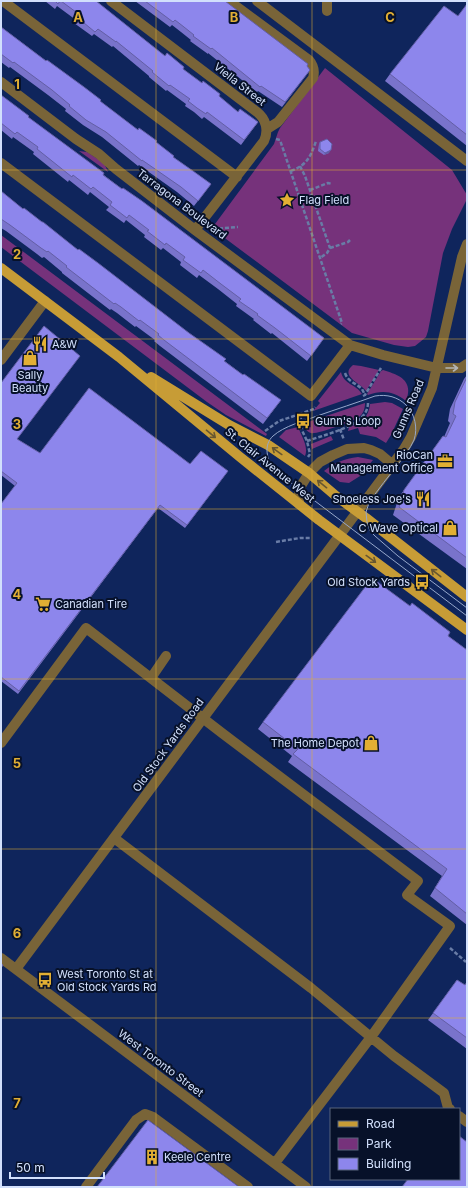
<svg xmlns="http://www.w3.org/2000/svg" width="468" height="1188" font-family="Inter,sans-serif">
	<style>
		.green { fill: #76327b }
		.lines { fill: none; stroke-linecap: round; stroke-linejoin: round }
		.path { stroke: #697ca6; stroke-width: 2.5; stroke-dasharray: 4 2; stroke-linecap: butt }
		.minor { stroke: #796438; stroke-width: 10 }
		.major { stroke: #c79c36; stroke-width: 10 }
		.tram { stroke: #96a7cb; stroke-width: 1 }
		.wall { fill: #7973cb }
		.shaded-wall { fill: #635ea5 }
		.building { fill: #8d86ec; stroke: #635ea5 }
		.oneway { stroke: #b3b5b7 }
		.oneway2 { stroke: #675630 }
		.grid { fill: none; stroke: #e2af34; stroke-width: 1; stroke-opacity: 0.55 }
		.labels { text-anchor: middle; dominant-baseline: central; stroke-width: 4; stroke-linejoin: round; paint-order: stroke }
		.street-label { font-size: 11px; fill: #d2e0fc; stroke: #071129 }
		.poi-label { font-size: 11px; fill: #d2e0fc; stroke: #071129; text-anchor: start }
		.grid-label { font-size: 13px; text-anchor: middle; font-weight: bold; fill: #e2af34; stroke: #071129; stroke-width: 4; stroke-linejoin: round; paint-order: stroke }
	</style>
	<rect width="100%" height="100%" fill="#0f255c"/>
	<path class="green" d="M325,68L452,170L467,195V199L452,229L443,253L428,331L426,337L420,342L415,346L408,347L394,345L352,333L214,230V228L215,224L274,144L278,132L280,128Z
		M79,151L87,152L104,163L108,172Z
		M1,235L267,434L266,436L226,415L207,402L1,247Z
		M353,365L361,366L379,370L366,391C361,383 339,376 353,365Z
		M383,370C399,375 414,380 406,401C394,391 382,390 368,395L367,394L381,371Z
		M341,372C344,385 356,384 362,394L313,411L320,403L318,401Z
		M385,402L392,403L403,409L391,435L386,443L376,437L360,434L358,428L348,431L349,427C361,423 369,417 370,404Z
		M365,403C365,409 363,414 359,417C354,421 316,435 311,433C307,432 305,428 302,424Z
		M298,427C301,435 309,447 305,456L279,437L286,430Z
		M331,436L333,440L312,449L311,444Z
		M358,457L373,460L360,476L349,483L340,482L324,471C335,462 344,459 358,457Z"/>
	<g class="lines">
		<path class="path" d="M276,139L280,140L342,323L341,324
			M300,166L305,176L330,248L327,253L320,258
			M291,171C307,165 311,156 316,141
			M310,190L328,183L332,184
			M213,229L238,227
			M330,248L348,242L350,240
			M345,373C348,382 356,383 362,389C363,391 364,393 365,395
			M363,396L365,395L381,368
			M298,419L297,415L314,409L315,407
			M298,419L303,417
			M300,426L307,441L310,454L308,457
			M340,429L344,440
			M265,431L279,421L297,415
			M307,441C321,436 353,428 362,417C366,413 368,408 368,403
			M276,542L300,538H310
			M450,948L466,962"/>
		<path class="minor" d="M3,1L237,177
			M111,1L257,112C266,119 269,130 264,141L195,230
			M229,1L309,60C314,66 315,71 313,78L278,122L267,129
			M257,1L467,161
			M327,1V11
			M1,82L76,139L99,154L116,169L195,230L350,345L383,355L437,368H461L467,364
			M1,163L311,396L350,345
			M1,360L45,301
			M299,504V489L309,473L320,462L333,455L347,449L364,448L371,450L380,454L393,465
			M151,678L166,656
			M1,743L86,628L222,733L418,881L407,895L450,926L371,1037L275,1163
			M114,838L311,988L394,1056L444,1093L448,1108L450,1109
			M1,958L306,1187
			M16,969L404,449L411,437L432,388L462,257L467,244
			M459,1116L467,1122
			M86,1187L136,1120L145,1114L153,1117L248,1187"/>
		<path class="major" d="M1,268L119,357L240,457L319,520L467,630
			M151,377L229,425L268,445L309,473L336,496L366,518L467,597"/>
		<path class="tram" d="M467,608L398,556L375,536L370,531L367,522L366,512L369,503C378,489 389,476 399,463C404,456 410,449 414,440C418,428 415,414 406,405C398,397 387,394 375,396C356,403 337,409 317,416C304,421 284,426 273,436C263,445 267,460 274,470L467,616"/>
	</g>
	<path class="wall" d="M45,1H96L165,56L183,69L238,112L258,122L241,145L204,117L202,119L194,112L185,106L186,104L167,90L166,91L149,77V76L113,46L112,47L94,34L92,36L74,23L76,20L57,6L55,9Z
		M135,1H225L307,66L310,70L282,107L258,91L257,92L208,53V54L190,41L191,40L181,32L172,25L170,27Z
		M467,4V146L385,81L390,74L458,16Z
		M1,27L138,130L156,142L173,157L211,184L194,206L177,192L139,165L138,166L102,137L83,125L65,111L66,109L48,95L10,67L9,68L1,62Z
		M1,95L28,117L122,189L324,338L307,361L272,333L271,334L253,320L254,319L236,306L237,304L218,289L199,275L197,278L180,265L181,262L163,248L161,250L144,237L145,235L126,220L124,223L106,210L109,207L90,192L88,195L69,180L68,182L33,154L34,152L13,137L12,139L1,130Z
		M320,142L329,153L324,155L318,151L319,144Z
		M1,191L23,209L78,250L243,375L281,400L263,424L160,346L154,341L155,340L136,326L135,327L117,313L111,309L110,310L62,273V272L44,257L42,258L37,254L6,231L1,228Z
		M467,375V569L393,515L399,497L443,436L444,437L450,423L448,421L450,409L464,379Z
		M1,383L17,439L40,453L190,464L228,471L185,528L158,508L18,694L1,681V504L15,486L1,475Z
		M448,636L467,650V925L430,896L442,876L288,762L292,756L258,729L263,722Z
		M457,980L465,985L467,982V1049L428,1020Z"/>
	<path class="shaded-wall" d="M331,150L329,153L324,155L325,153Z"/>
	<path class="building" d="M55,1H60L58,4Z
		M61,1H96L165,56L167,53L184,67L183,69L202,83L203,81L220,94L219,96L238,112L240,109L258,122L244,140L207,112L206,114L197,108L188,101L190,99L170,85L169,86L152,72L153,71L116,41V42L98,29L95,32L78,18L80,15Z
		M145,1H225L308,64L307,66L310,70L285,102L261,86L260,87L212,48L211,49L193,36L194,35L184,27L175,20L173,22Z
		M467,4V135L390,74L444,6L458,16Z
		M1,27L46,61L47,60L84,87L101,100L100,101L138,130L139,128L157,141L156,142L174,156L173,157L193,171L211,184L198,201L181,187L142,160V161L106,132L86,120L69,106L70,105L52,90L14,62L13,63L1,54Z
		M1,95L29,116L28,117L104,173L103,175L122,189L123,188L142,201L324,338L311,356L275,328L257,315L258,314L239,301L241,299L221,284L203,270L201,273L183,260L185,257L166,243L165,245L147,231L149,230L129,215L127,218L110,205L112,202L93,187L91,189L73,175L72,177L37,149L38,147L17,132L15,134L1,123Z
		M327,139L332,144L331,150L325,153L320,149V142Z
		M1,191L23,209L24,208L42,222H43L78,250L79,249L98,263L189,333L226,359L224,361L243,375L244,374L281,400L267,418L164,340L158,335L159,334L140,320L139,321L121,307L115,303L114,304L66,267L67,266L48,251L47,252L41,248L10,225L1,219Z
		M44,326L80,356L17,439L40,453L89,388L190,464L201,451L228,471L187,525L160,505L19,691L1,677V504L17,483L1,471V383Z
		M467,377V558L399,507L404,490L443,436L446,437L456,416L453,414L455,402Z
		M372,578L410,606L412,603L450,632L448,636L467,650V914L435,888L447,869L293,754L298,749L263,722Z
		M1,964L3,965L1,968Z
		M457,980L465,985L467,982V1038L433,1013Z
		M148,1120L239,1187H97Z
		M459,1136L467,1142V1187H402L408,1179H459Z"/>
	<defs><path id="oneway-shaft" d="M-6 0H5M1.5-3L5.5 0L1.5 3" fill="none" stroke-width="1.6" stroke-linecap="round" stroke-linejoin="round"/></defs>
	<use class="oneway" href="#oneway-shaft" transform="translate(452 368)"/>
	<g class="oneway2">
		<use href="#oneway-shaft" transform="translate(211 434) rotate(40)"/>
		<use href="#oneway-shaft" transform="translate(277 451) rotate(-144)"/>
		<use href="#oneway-shaft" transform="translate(322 484) rotate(-141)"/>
		<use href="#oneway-shaft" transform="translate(371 559) rotate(36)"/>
		<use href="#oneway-shaft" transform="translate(436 573) rotate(-142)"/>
	</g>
	<path class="grid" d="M156,1V1187M312,1V1187M1,170H467M1,339H467M1,509H467M1,679H467M1,849H467M1,1018H467"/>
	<defs>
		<g id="sight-bare" transform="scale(1.2)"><path d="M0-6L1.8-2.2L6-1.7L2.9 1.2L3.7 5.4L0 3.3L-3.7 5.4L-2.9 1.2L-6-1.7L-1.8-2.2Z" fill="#e2af34" stroke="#071129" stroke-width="2.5" paint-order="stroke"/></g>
		<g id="restaurant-bare" transform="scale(1.2)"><path d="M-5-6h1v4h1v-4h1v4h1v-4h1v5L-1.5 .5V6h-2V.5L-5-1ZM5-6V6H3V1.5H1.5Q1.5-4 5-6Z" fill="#e2af34" stroke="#071129" stroke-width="2.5" paint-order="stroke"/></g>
		<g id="shop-bare" transform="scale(1.2)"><path d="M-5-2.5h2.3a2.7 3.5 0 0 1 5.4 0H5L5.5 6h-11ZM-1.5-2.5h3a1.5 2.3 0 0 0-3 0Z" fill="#e2af34" stroke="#071129" stroke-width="2.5" paint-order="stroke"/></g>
		<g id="bus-bare" transform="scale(1.2)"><path d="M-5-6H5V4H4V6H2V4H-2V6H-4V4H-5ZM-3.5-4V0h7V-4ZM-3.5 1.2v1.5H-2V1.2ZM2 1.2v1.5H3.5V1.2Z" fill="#e2af34" stroke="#071129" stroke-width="2.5" paint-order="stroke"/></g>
		<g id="office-bare" transform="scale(1.2)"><path d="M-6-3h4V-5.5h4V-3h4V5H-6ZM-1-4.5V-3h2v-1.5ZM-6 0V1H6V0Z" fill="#e2af34" stroke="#071129" stroke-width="2.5" paint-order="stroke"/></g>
		<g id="supermarket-bare" transform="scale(1.2)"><path d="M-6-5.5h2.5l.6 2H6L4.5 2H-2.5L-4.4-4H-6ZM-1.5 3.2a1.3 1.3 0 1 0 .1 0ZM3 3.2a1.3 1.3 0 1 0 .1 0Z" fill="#e2af34" stroke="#071129" stroke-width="2.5" paint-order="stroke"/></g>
		<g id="building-bare" transform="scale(1.2)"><path d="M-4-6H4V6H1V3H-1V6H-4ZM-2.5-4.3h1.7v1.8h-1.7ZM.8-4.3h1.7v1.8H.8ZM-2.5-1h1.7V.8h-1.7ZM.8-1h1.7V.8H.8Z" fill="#e2af34" stroke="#071129" stroke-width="2.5" paint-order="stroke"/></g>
	</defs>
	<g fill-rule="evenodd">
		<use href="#sight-bare" x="287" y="200"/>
		<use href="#restaurant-bare" x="40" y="344"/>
		<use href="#shop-bare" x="30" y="358"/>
		<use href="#bus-bare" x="303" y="421"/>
		<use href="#office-bare" x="445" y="461"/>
		<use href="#restaurant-bare" x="423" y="499"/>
		<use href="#shop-bare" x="450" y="528"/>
		<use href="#bus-bare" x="422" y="582"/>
		<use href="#supermarket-bare" x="43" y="604"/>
		<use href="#shop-bare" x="371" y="743"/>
		<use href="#bus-bare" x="45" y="980"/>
		<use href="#building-bare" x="152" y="1157"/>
	</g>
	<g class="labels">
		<g class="street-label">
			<text transform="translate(240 84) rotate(38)">Viella Street</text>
			<text transform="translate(182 204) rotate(37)">Tarragona Boulevard</text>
			<text transform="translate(408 409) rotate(-67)">Gunns Road</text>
			<text transform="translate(270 465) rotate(39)">St. Clair Avenue West</text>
			<text transform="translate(168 745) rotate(-54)">Old Stock Yards Road</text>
			<text transform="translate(161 1063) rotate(37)">West Toronto Street</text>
		</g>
		<g class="poi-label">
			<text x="299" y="200">Flag Field</text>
			<text x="52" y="344">A&amp;W</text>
			<text x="30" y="375" text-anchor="middle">Sally<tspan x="30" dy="13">Beauty</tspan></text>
			<text x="315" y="421">Gunn's Loop</text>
			<text x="433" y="455" text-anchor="end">RioCan<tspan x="433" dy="13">Management Office</tspan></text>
			<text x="411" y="499" text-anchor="end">Shoeless Joe's</text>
			<text x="438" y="528" text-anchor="end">C Wave Optical</text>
			<text x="410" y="582" text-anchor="end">Old Stock Yards</text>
			<text x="55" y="604">Canadian Tire</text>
			<text x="359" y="743" text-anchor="end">The Home Depot</text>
			<text x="57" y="974">West Toronto St at<tspan x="57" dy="13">Old Stock Yards Rd</tspan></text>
			<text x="164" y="1157">Keele Centre</text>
		</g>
	</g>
	<g class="grid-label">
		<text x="78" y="22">A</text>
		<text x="234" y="22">B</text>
		<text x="390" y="22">C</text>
		<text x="17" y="89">1</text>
		<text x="17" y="259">2</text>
		<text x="17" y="429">3</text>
		<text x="17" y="599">4</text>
		<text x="17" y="768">5</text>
		<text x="17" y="938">6</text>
		<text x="17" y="1108">7</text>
	</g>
	<rect width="468" height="1188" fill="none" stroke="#d2e0fc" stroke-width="4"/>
	<rect x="330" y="1108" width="130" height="72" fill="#071129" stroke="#58647d"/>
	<rect x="338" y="1121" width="20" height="6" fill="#c79c36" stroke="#58647d"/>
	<text x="366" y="1128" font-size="12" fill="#d2e0fc">Road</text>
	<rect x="338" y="1138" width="20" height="12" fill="#76327b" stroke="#58647d"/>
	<text x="366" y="1148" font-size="12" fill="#d2e0fc">Park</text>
	<rect x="338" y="1158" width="20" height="12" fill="#8d86ec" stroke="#58647d"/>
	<text x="366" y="1168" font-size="12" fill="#d2e0fc">Building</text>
	<path d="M10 1172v6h94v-6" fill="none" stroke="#d2e0fc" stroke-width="2"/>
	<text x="16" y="1172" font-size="12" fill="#d2e0fc" stroke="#071129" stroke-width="3" paint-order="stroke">50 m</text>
</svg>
